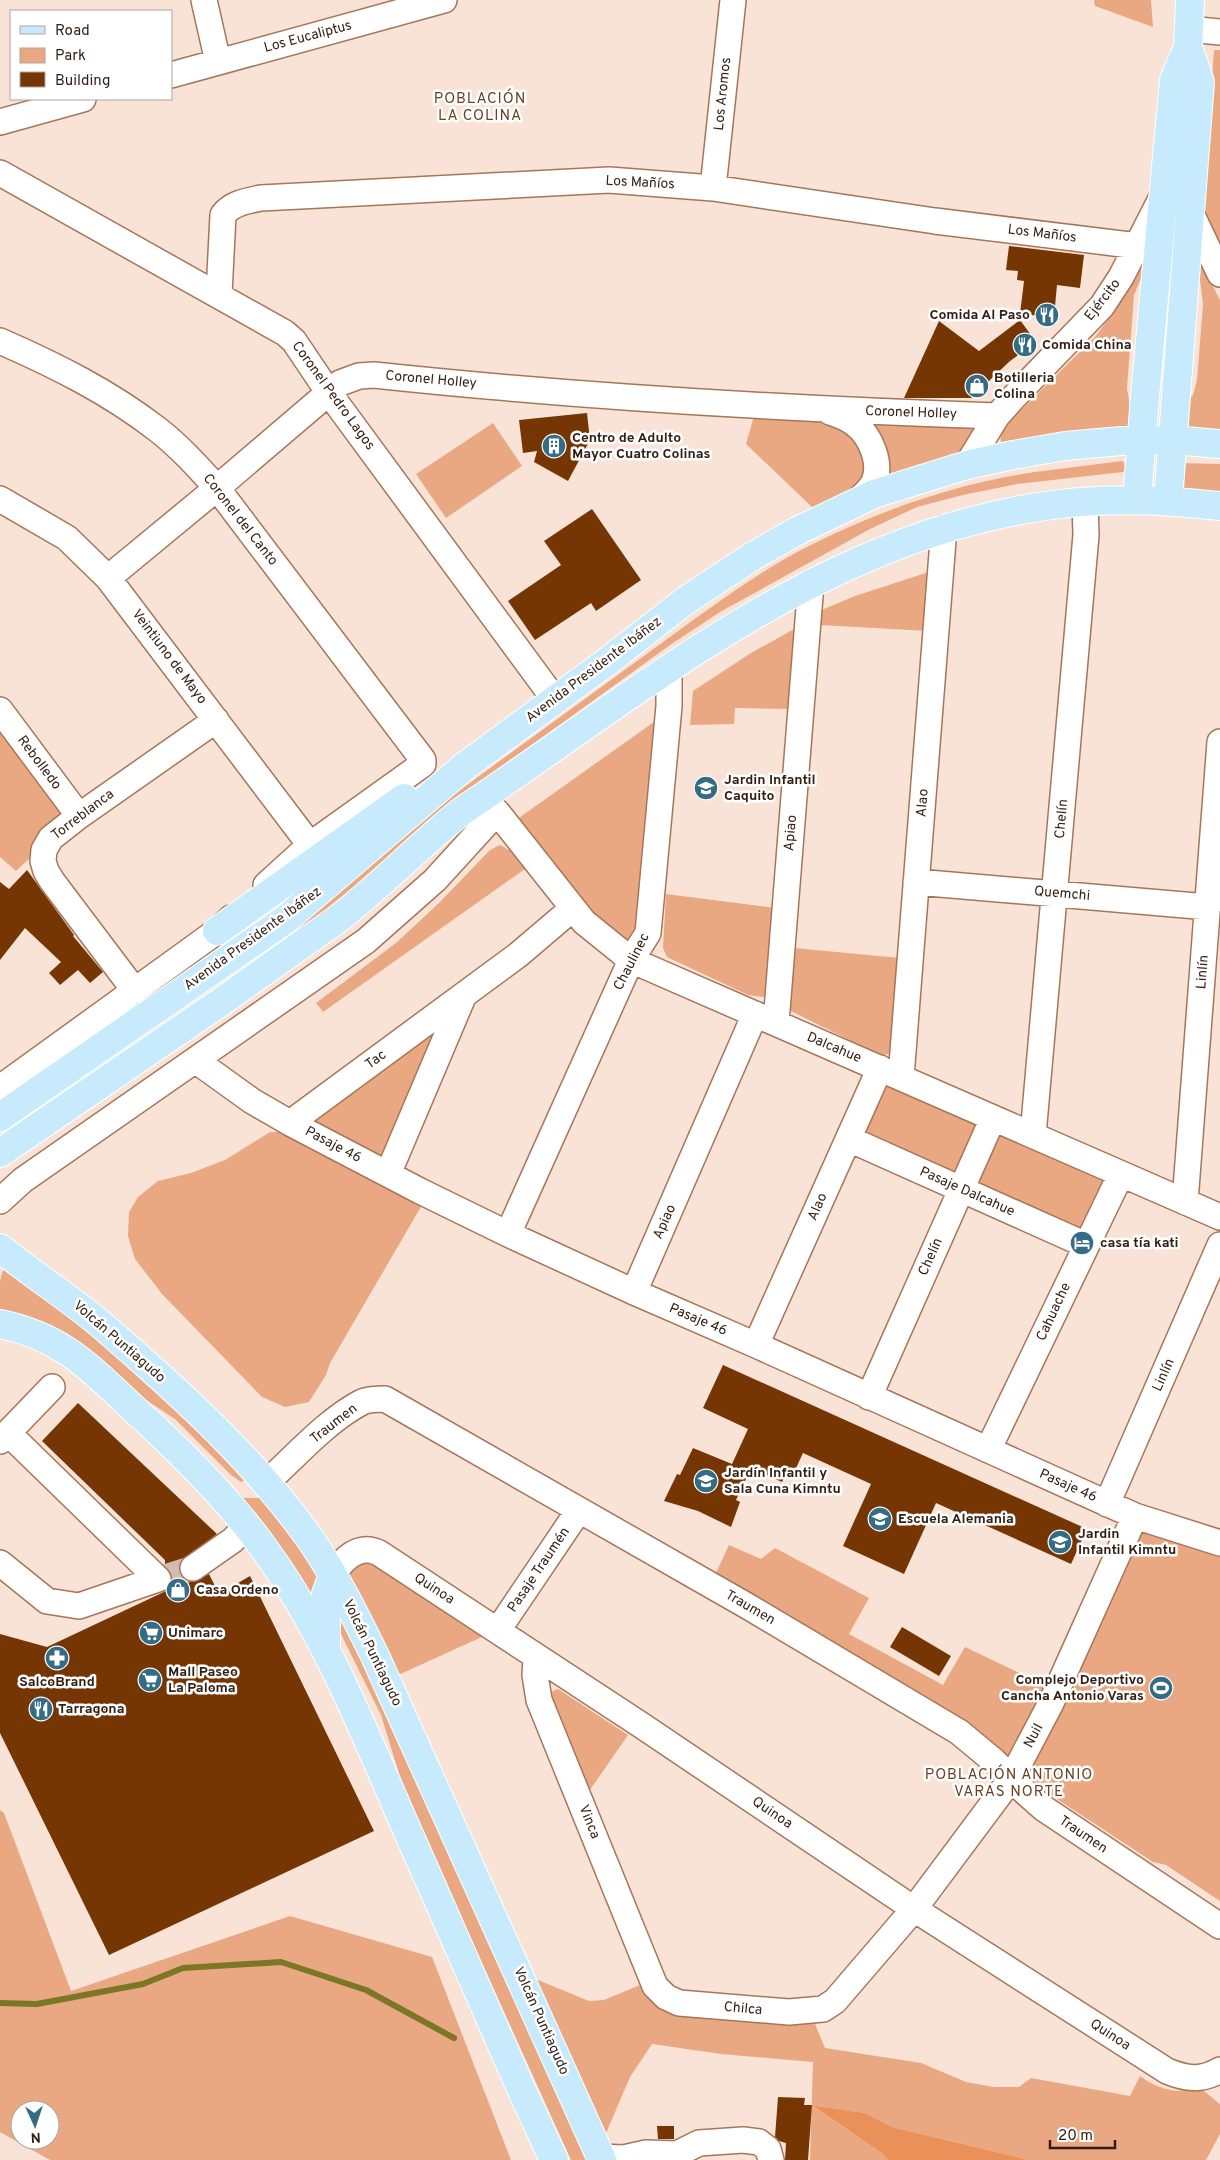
<svg xmlns="http://www.w3.org/2000/svg" width="1220" height="2160" font-family="Overpass,sans-serif">
	<style>
		.green { fill: #e9a882; fill-rule: evenodd }
		.forest { fill: #ea9059 }
		.lines { fill: none; stroke-linecap: round; stroke-linejoin: round }
		.stream { stroke: #7b7726; stroke-width: 6 }
		.building { fill: #753604 }
		.minor-tunnel { stroke: #d1bcaf; stroke-width: 25; stroke-dasharray: 25 12; stroke-linecap: butt }
		.minor-casing { stroke: #a77659; stroke-width: 28 }
		.major-casing { stroke: #fff; stroke-width: 30 }
		.minor { stroke: #fff; stroke-width: 25 }
		.major { stroke: #c7ebfd; stroke-width: 28 }
		.labels { text-anchor: middle; dominant-baseline: central; stroke-width: 5; stroke-linejoin: round; paint-order: stroke }
		.street-label { font-size: 14px; fill: #321e12; stroke: #fff }
		.poi-label { font-size: 14px; font-weight: bold; fill: #321e12; stroke: #fff; text-anchor: start }
		.neighbourhood-label { font-size: 15px; letter-spacing: 1px; fill: #6d4024; stroke: #fff }
	</style>
	<rect width="100%" height="100%" fill="#f9e3d6"/>
	<path class="green" d="M1094,0H1151L1153,27L1095,6Z
		M1214,50H1220V248L1206,216L1204,201Z
		M1200,261L1220,300V431L1191,429L1185,423L1188,400L1193,395L1197,380L1203,304L1199,272Z
		M1140,269H1145L1134,295L1127,388L1132,419L1129,426L1007,443L1001,442C999,431 1007,425 1014,417L1095,337L1118,306Z
		M754,416L840,421L869,455L862,485L814,509L746,444Z
		M868,419L975,426C978,455 938,460 918,465C908,468 899,473 889,477Z
		M493,423L522,466L446,518L416,474Z
		M1122,461L1124,463L1126,470L1123,472L1017,484L963,495L917,507L870,529L720,612L670,645L457,799L401,844L375,871L313,922L292,934L291,932L445,801L696,618C734,591 773,563 815,543C883,509 960,483 1035,472C1064,468 1093,465 1122,461Z
		M1179,463L1220,464V495L1191,492L1178,486Z
		M935,570L928,631L820,625L819,611L855,596Z
		M796,628L792,709L735,708L734,724L690,725L693,691L751,653Z
		M661,717L643,923L630,940L622,939L599,924L516,820Z
		M0,721L64,813L33,855L16,871L0,857Z
		M500,845L511,851L525,869L323,1012L316,1003L396,943L440,902L490,850Z
		M666,894L775,908L767,995L763,997L748,995L667,957L663,948Z
		M794,948L900,958L892,1052C886,1056 880,1055 873,1052L787,1009Z
		M440,1020L383,1160L314,1126L312,1119Z
		M883,1075L1113,1176L1084,1241L854,1138Z
		M270,1132H287L422,1205L330,1363L326,1375L309,1402L285,1407L262,1397L162,1294L135,1259L128,1236L129,1212L138,1197L158,1181L191,1173L225,1160Z
		M3,1270L32,1285L132,1368L245,1477V1480L241,1482L231,1475L175,1419L134,1392L76,1342L42,1322L22,1316L0,1313V1281Z
		M242,1498H262L287,1530L319,1577L317,1604Z
		M1146,1530L1220,1557V1901L1166,1865L1153,1862L715,1575L729,1545L761,1559L775,1548L869,1598L849,1634L943,1685L965,1647L1062,1693L1136,1533Z
		M363,1563H370L484,1636L396,1676L347,1578L349,1570Z
		M338,1607L590,2160H571L405,1793L381,1715L337,1626Z
		M558,1689L628,1735L585,1797L550,1695L553,1691Z
		M0,1810L4,1813L71,1991L290,1916L432,1957L511,2160H50L0,2132ZM20,2110H50V2140H20Z
		M533,1978L589,2001L604,2000L647,1982L655,1996L813,2019L825,2048L921,2063L966,2082L994,2087H1019L1031,2078L1130,2096L1140,2076C1157,2089 1179,2095 1200,2088L1220,2104V2134L1206,2160H1029L892,2127L865,2113L814,2107L883,2154L888,2160H810L813,2062L721,2054L652,2044L630,2077L604,2138Z"/>
	<path class="forest" d="M813,2106L865,2113L892,2127L1029,2160H888L883,2154Z"/>
	<g class="lines">
		<path class="stream" d="M0,2003L37,2004L143,1984L183,1968L281,1962L366,1990L454,2038"/>
	</g>
	<path class="building" d="M1009,246L1084,255L1080,288L1057,285L1054,317L1020,314L1024,281L1017,280L1018,271L1006,270Z
		M1020,320L1036,342L1010,361L971,398H904L939,321L979,351Z
		M587,413L590,440L568,481L534,462L537,451L523,453L519,420Z
		M592,509L641,580L596,611L591,603L535,640L508,601L561,565L544,541Z
		M27,870L74,935L73,936L103,972L90,983L78,970L60,985L49,973L61,962L25,928L0,960V882L9,889Z
		M723,1365L1087,1529L1071,1564L936,1503L904,1574L843,1546L871,1484L803,1453L791,1479L785,1476L782,1482L751,1468L736,1500L740,1502L731,1527L698,1511L664,1501L677,1474L680,1475L693,1448L732,1464L748,1429L703,1408Z
		M78,1403L217,1534L180,1562L179,1569L182,1577L187,1581L194,1582L209,1574L219,1594L250,1576L374,1831L109,1955L0,1733V1634L47,1647L166,1591L172,1583V1574L165,1566V1560L42,1441Z
		M902,1627L951,1656L939,1676L890,1647Z
		M778,2097L805,2098L804,2105H812L808,2160H785L786,2143L779,2141L775,2137Z
		M657,2126H674V2139H658Z"/>
	<g class="lines">
		<path class="minor-tunnel" d="M165,1577L193,1568"/>
		<g class="minor-casing">
			<path id="minor" d="M204,0L218,62
				M1189,29L1220,32
				M171,75L444,0
				M0,122L83,99
				M0,173L285,333L294,341L329,393L555,700
				M713,188L733,0
				M1191,213L1220,274
				M219,294L223,215C232,203 247,201 261,198L609,180L713,188L935,221L1138,246
				M0,341C55,365 109,392 157,429C179,446 198,467 217,488L423,760V764L310,845L266,885
				M830,412C838,415 848,418 855,424C871,436 883,465 873,484C869,490 863,496 857,501
				M967,465L997,416L1014,397L1102,306L1121,277L1162,197
				M0,499L67,538L108,578L310,845
				M108,578L217,488L340,383L359,376L374,375C581,397 789,409 997,416
				M0,710L79,816
				M916,882L1208,907
				M135,991L52,881L46,871L43,861L44,850L51,838L79,816L216,720
				M776,1023L811,583
				M195,1060L252,1101L290,1123L420,1191L508,1234L634,1292L756,1345L1135,1516L1220,1543
				M901,1077L944,528
				M0,1088L217,931L231,918
				M290,1123L518,955L572,909
				M1033,1135L1086,535L1085,502
				M849,1139L1086,1245
				M388,1174L463,997
				M0,1201L23,1180L366,941L435,880L497,812L584,922L631,960L1220,1217
				M1185,1202L1220,742
				M508,1234L631,960L648,933L669,706V668
				M634,1292L755,1014
				M756,1345L880,1068
				M869,1397L993,1118
				M0,1441L52,1387
				M988,1450L1121,1174
				M266,1483C296,1456 326,1421 362,1402C369,1399 377,1399 385,1399L749,1607L959,1732L994,1761L1026,1793L1043,1808L1220,1926
				M1107,1504L1220,1245
				M0,1563L47,1601L79,1606L158,1579L8,1433
				M193,1568L233,1540L246,1526
				M333,1575C343,1559 359,1543 379,1553L641,1725L914,1909L1167,2071C1186,2079 1202,2081 1220,2070
				M498,1630L579,1510
				M536,1656L535,1675L539,1700L655,1986L666,1997L679,2003L789,2012L823,2009L835,2001L914,1909L1011,1779L1051,1703L1135,1516
				M601,2157L624,2158L646,2153L677,2154L699,2143L743,2140L759,2142L768,2149L771,2160"/>
		</g>
		<g class="major-casing">
			<path id="major" d="M1137,500L1145,396L1174,80L1188,47L1190,0
				M1168,501L1200,82L1188,47
				M217,931L404,798
				M0,1117L285,920L465,766L604,664L685,601L753,556L797,531L874,494L967,465L1013,455L1065,446L1121,441L1173,440L1220,444
				M0,1153L218,1004L335,921C380,887 418,846 462,811C646,688 824,535 1052,505C1108,497 1164,500 1220,506
				M0,1248C34,1276 72,1299 105,1328C180,1393 256,1461 313,1543C337,1579 356,1617 375,1656L602,2160
				M0,1324C63,1337 90,1368 135,1410C178,1449 229,1500 263,1547C321,1626 358,1717 397,1807C439,1902 481,1997 523,2093L554,2160
				M326,1647V1594L333,1575"/>
		</g>
		<use href="#minor" class="minor"/>
		<use href="#major" class="major"/>
	</g>
	<defs>
		<g id="restaurant-disc" transform="scale(1.25)"><circle r="9.5" fill="#346c86" stroke="#fff"/><path d="M-5-6h1v4h1v-4h1v4h1v-4h1v5L-1.5 .5V6h-2V.5L-5-1ZM5-6V6H3V1.5H1.5Q1.5-4 5-6Z" fill="#fff"/></g>
		<g id="shop-disc" transform="scale(1.25)"><circle r="9.5" fill="#346c86" stroke="#fff"/><path d="M-5-2.5h2.3a2.7 3.5 0 0 1 5.4 0H5L5.5 6h-11ZM-1.5-2.5h3a1.5 2.3 0 0 0-3 0Z" fill="#fff"/></g>
		<g id="building-disc" transform="scale(1.25)"><circle r="9.5" fill="#346c86" stroke="#fff"/><path d="M-4-6H4V6H1V3H-1V6H-4ZM-2.5-4.3h1.7v1.8h-1.7ZM.8-4.3h1.7v1.8H.8ZM-2.5-1h1.7V.8h-1.7ZM.8-1h1.7V.8H.8Z" fill="#fff"/></g>
		<g id="school-disc" transform="scale(1.25)"><circle r="9.5" fill="#346c86" stroke="#fff"/><path d="M0-5L7-2L0 1L-7-2ZM-4 1L0 2.5L4 1V4Q0 6-4 4Z" fill="#fff"/></g>
		<g id="hotel-disc" transform="scale(1.25)"><circle r="9.5" fill="#346c86" stroke="#fff"/><path d="M-6-4.5h1.5V1H6V5H4.5V3h-9V5H-6ZM-4 0a1.8 1.8 0 1 1 3.6 0ZM.5 0V-2.5h3Q6-2.5 6 0Z" fill="#fff"/></g>
		<g id="supermarket-disc" transform="scale(1.25)"><circle r="9.5" fill="#346c86" stroke="#fff"/><path d="M-6-5.5h2.5l.6 2H6L4.5 2H-2.5L-4.4-4H-6ZM-1.5 3.2a1.3 1.3 0 1 0 .1 0ZM3 3.2a1.3 1.3 0 1 0 .1 0Z" fill="#fff"/></g>
		<g id="pharmacy-disc" transform="scale(1.25)"><circle r="9.5" fill="#346c86" stroke="#fff"/><path d="M-2-6h4v4h4v4h-4v4h-4v-4h-4v-4h4Z" fill="#fff"/></g>
		<g id="stadium-disc" transform="scale(1.25)"><circle r="9.5" fill="#346c86" stroke="#fff"/><path d="M0-5a6.5 5 0 1 0 0 10a6.5 5 0 1 0 0-10ZM-3.5-1.8h7v3.6h-7Z" fill="#fff"/></g>
	</defs>
	<g fill-rule="evenodd">
		<use href="#restaurant-disc" x="1047" y="315"/>
		<use href="#restaurant-disc" x="1025" y="345"/>
		<use href="#shop-disc" x="977" y="386"/>
		<use href="#building-disc" x="554" y="446"/>
		<use href="#school-disc" x="706" y="788"/>
		<use href="#hotel-disc" x="1082" y="1243"/>
		<use href="#school-disc" x="706" y="1481"/>
		<use href="#school-disc" x="880" y="1519"/>
		<use href="#school-disc" x="1060" y="1542"/>
		<use href="#shop-disc" x="178" y="1590"/>
		<use href="#supermarket-disc" x="151" y="1633"/>
		<use href="#pharmacy-disc" x="57" y="1658"/>
		<use href="#supermarket-disc" x="150" y="1680"/>
		<use href="#stadium-disc" x="1161" y="1688"/>
		<use href="#restaurant-disc" x="41" y="1709"/>
	</g>
	<g class="labels">
		<g class="street-label">
			<text transform="translate(308 37) rotate(-15)">Los Eucaliptus</text>
			<text transform="translate(723 94) rotate(-84)">Los Aromos</text>
			<text transform="translate(640 183) rotate(3)">Los Mañíos</text>
			<text transform="translate(1042 234) rotate(7)">Los Mañíos</text>
			<text transform="translate(1103 300) rotate(-52)">Ejército</text>
			<text transform="translate(431 380) rotate(5)">Coronel Holley</text>
			<text transform="translate(333 396) rotate(54)">Coronel Pedro Lagos</text>
			<text transform="translate(911 413) rotate(2)">Coronel Holley</text>
			<text transform="translate(240 520) rotate(52)">Coronel del Canto</text>
			<text transform="translate(169 657) rotate(53)">Veintiuno de Mayo</text>
			<text transform="translate(594 670) rotate(-37)">Avenida Presidente Ibáñez</text>
			<text transform="translate(39 763) rotate(53)">Rebolledo</text>
			<text transform="translate(923 803) rotate(-85)">Alao</text>
			<text transform="translate(83 815) rotate(-37)">Torreblanca</text>
			<text transform="translate(1062 819) rotate(-85)">Chelín</text>
			<text transform="translate(791 833) rotate(-85)">Apiao</text>
			<text transform="translate(1062 894) rotate(5)">Quemchi</text>
			<text transform="translate(253 939) rotate(-36)">Avenida Presidente Ibáñez</text>
			<text transform="translate(632 962) rotate(-63)">Chaulinec</text>
			<text transform="translate(1203 972) rotate(-86)">Linlín</text>
			<text transform="translate(834 1048) rotate(23)">Dalcahue</text>
			<text transform="translate(376 1060) rotate(-36)">Tac</text>
			<text transform="translate(333 1145) rotate(28)">Pasaje 46</text>
			<text transform="translate(967 1192) rotate(24)">Pasaje Dalcahue</text>
			<text transform="translate(818 1207) rotate(-66)">Alao</text>
			<text transform="translate(665 1222) rotate(-66)">Apiao</text>
			<text transform="translate(931 1257) rotate(-66)">Chelín</text>
			<text transform="translate(1054 1312) rotate(-65)">Cahuache</text>
			<text transform="translate(698 1320) rotate(23)">Pasaje 46</text>
			<text transform="translate(119 1342) rotate(41)">Volcán Puntiagudo</text>
			<text transform="translate(1164 1375) rotate(-66)">Linlín</text>
			<text transform="translate(334 1424) rotate(-38)">Traumen</text>
			<text transform="translate(1068 1486) rotate(24)">Pasaje 46</text>
			<text transform="translate(539 1570) rotate(-56)">Pasaje Traumén</text>
			<text transform="translate(434 1589) rotate(33)">Quinoa</text>
			<text transform="translate(750 1608) rotate(30)">Traumen</text>
			<text transform="translate(372 1653) rotate(64)">Volcán Puntiagudo</text>
			<text transform="translate(1034 1736) rotate(-62)">Nuil</text>
			<text transform="translate(772 1813) rotate(34)">Quinoa</text>
			<text transform="translate(589 1822) rotate(68)">Vinca</text>
			<text transform="translate(1083 1835) rotate(34)">Traumen</text>
			<text transform="translate(743 2009) rotate(5)">Chilca</text>
			<text transform="translate(541 2021) rotate(66)">Volcán Puntiagudo</text>
			<text transform="translate(1110 2035) rotate(33)">Quinoa</text>
		</g>
		<g class="poi-label">
			<text x="1030" y="315" text-anchor="end">Comida Al Paso</text>
			<text x="1042" y="345">Comida China</text>
			<text x="994" y="378">Botilleria<tspan x="994" dy="16">Colina</tspan></text>
			<text x="572" y="438">Centro de Adulto<tspan x="572" dy="16">Mayor Cuatro Colinas</tspan></text>
			<text x="724" y="780">Jardin Infantil<tspan x="724" dy="16">Caquito</tspan></text>
			<text x="1100" y="1243">casa tía kati</text>
			<text x="724" y="1473">Jardín Infantil y<tspan x="724" dy="16">Sala Cuna Kimntu</tspan></text>
			<text x="898" y="1519">Escuela Alemania</text>
			<text x="1078" y="1534">Jardin<tspan x="1078" dy="16">Infantil Kimntu</tspan></text>
			<text x="196" y="1590">Casa Ordeno</text>
			<text x="168" y="1633">Unimarc</text>
			<text x="168" y="1672">Mall Paseo<tspan x="168" dy="16">La Paloma</tspan></text>
			<text x="1144" y="1680" text-anchor="end">Complejo Deportivo<tspan x="1144" dy="16">Cancha Antonio Varas</tspan></text>
			<text x="57" y="1682" text-anchor="middle">SalcoBrand</text>
			<text x="58" y="1709">Tarragona</text>
		</g>
		<g class="neighbourhood-label">
			<text x="480" y="99">POBLACIÓN<tspan x="480" dy="17">LA COLINA</tspan></text>
			<text x="1009" y="1775">POBLACIÓN ANTONIO<tspan x="1009" dy="17">VARAS NORTE</tspan></text>
		</g>
	</g>
	<rect x="10" y="10" width="162" height="90" fill="#ffffff" stroke="#ada5a0"/>
	<rect x="20" y="26" width="25" height="8" fill="#c7ebfd" stroke="#ada5a0"/>
	<text x="55" y="35" font-size="15" fill="#321e12">Road</text>
	<rect x="20" y="48" width="25" height="15" fill="#e9a882" stroke="#ada5a0"/>
	<text x="55" y="60" font-size="15" fill="#321e12">Park</text>
	<rect x="20" y="72" width="25" height="15" fill="#753604" stroke="#ada5a0"/>
	<text x="55" y="85" font-size="15" fill="#321e12">Building</text>
	<g transform="translate(35 2125) rotate(177)"><circle r="24" fill="#ffffff" stroke="#ada5a0"/>
	<path d="M0-4L9 19L0 12L-9 19Z" fill="#346c86"/>
	<text y="-8" font-size="14" font-weight="bold" text-anchor="middle" fill="#321e12">N</text>
	</g>
	<path d="M1050 2140v8h65v-8" fill="none" stroke="#321e12" stroke-width="2.5"/>
	<text x="1058" y="2140" font-size="15" fill="#321e12" stroke="#ffffff" stroke-width="4" paint-order="stroke">20 m</text>
</svg>
